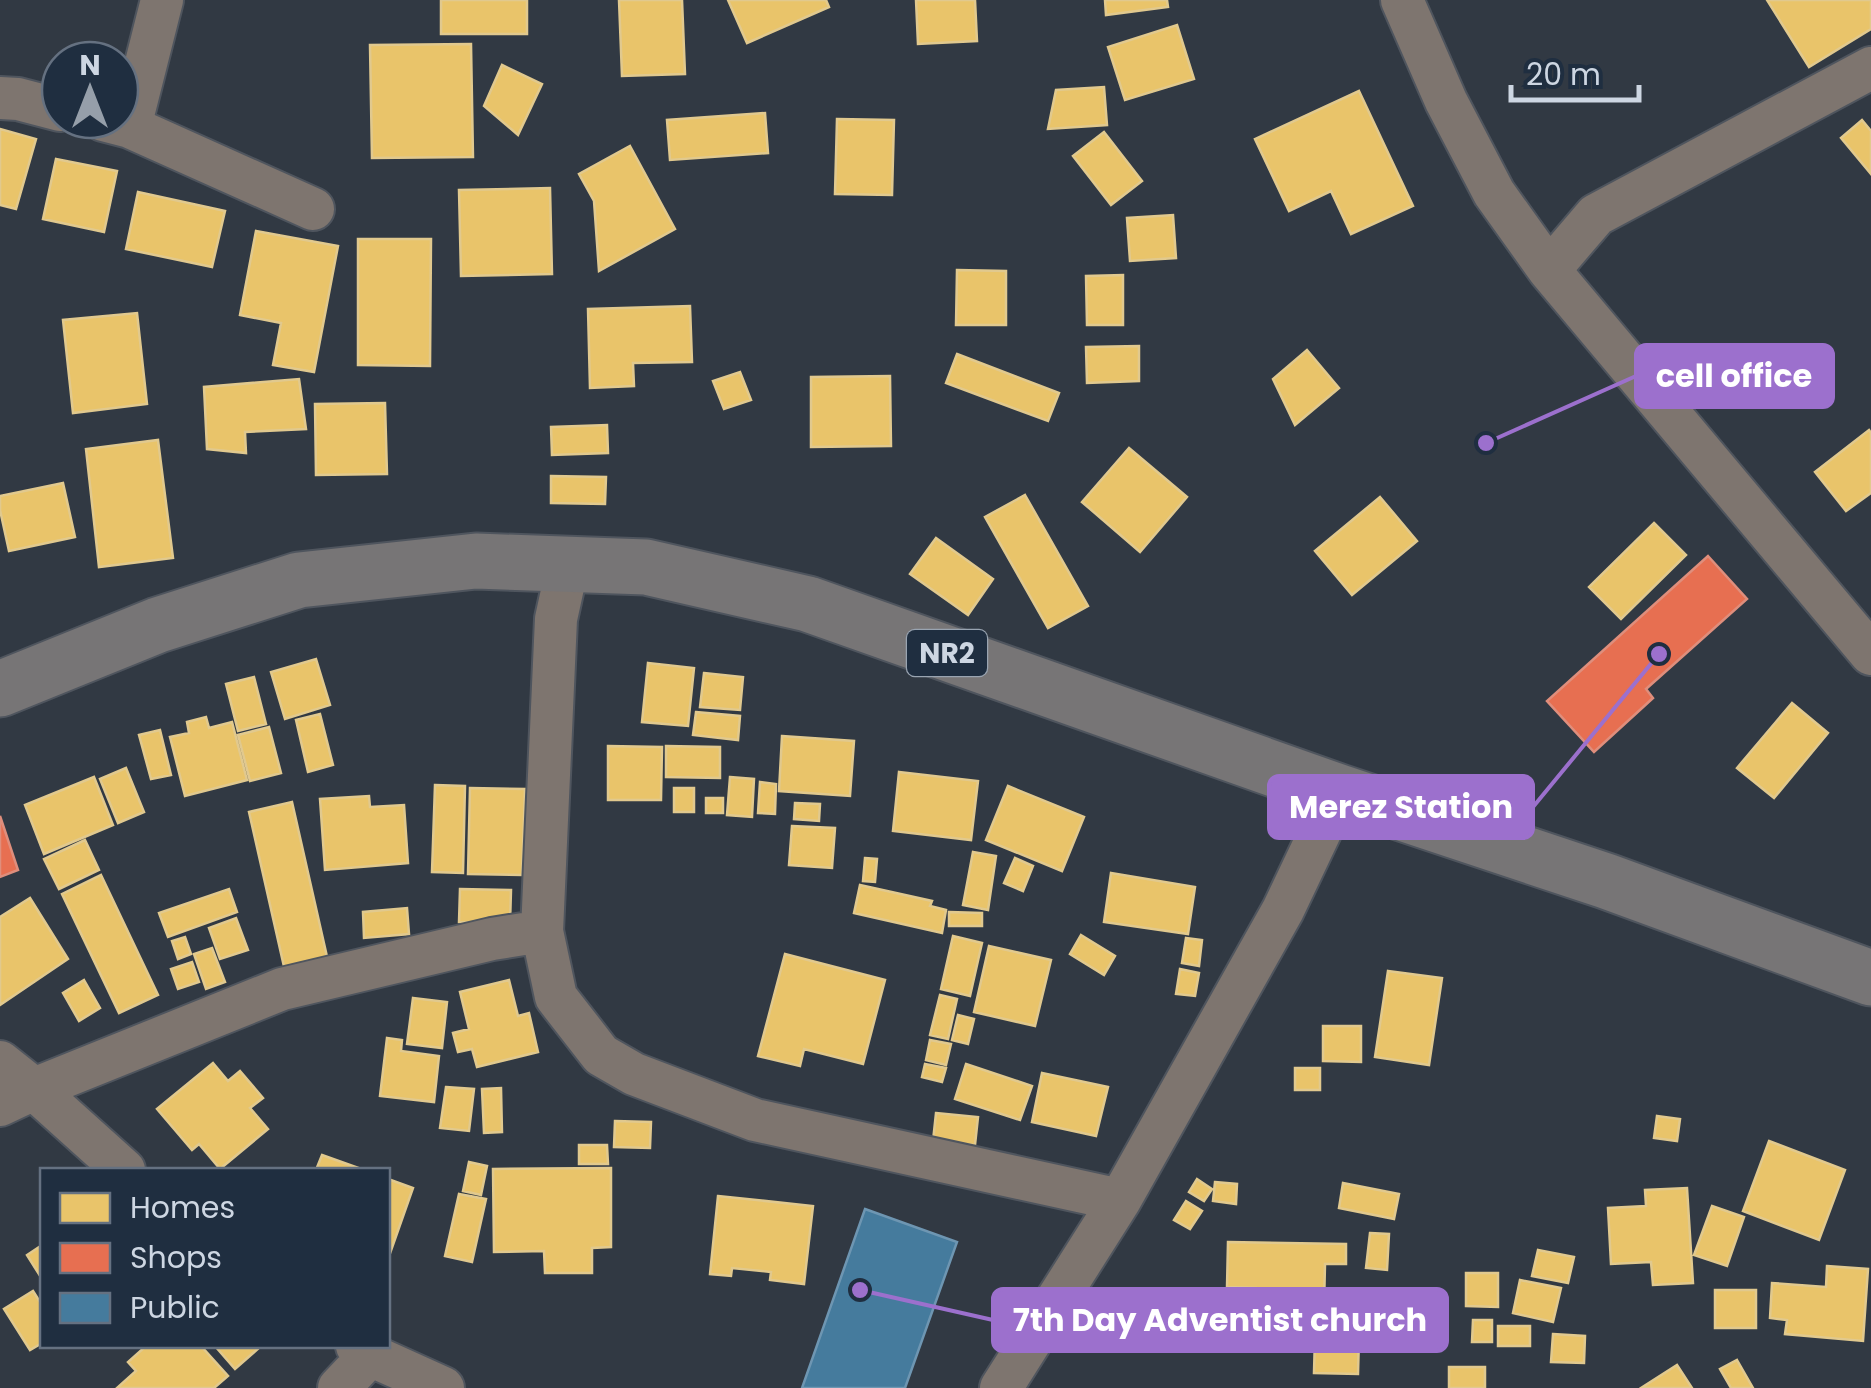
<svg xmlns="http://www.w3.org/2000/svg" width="1871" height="1388" font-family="Poppins,sans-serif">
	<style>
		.homes { fill: #e9c46a; stroke: #e1c98e; stroke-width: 2.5 }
		.shops { fill: #e76f51; stroke: #df8e7c; stroke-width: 2.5 }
		.public { fill: #457b9d; stroke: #6e96b2; stroke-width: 2.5 }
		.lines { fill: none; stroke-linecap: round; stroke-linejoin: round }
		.street-casing { stroke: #4f555e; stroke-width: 46 }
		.highway-casing { stroke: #4f555e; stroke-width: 59 }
		.street { stroke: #7e756f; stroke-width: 42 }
		.highway { stroke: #777576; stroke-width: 55 }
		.labels { text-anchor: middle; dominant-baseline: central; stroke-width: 10; stroke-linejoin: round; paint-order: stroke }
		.shield { fill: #1f2e40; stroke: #99a4b1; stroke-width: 2.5 }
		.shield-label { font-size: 28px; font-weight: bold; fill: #cdd6e2 }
		.leader { fill: none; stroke: #9c70cd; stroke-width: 4 }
		.callout-dot { fill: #9c70cd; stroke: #1f2e40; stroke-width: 4 }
		.callout { fill: #9c70cd; stroke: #9c70cd; stroke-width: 4 }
		.callout-label { font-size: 32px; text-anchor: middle; font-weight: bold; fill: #fff }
	</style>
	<rect width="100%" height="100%" fill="#313943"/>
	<path class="homes" d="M441,0H527V34H441Z
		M619,0H682L685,74L622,76Z
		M728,0H826L829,7L747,43Z
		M916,0H975L977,41L918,44Z
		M1105,0H1167L1168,7L1106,15Z
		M1767,0H1871V29L1809,67Z
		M1177,25L1194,79L1125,100L1108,47Z
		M471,44L473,157L372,158L370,45Z
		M502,65L542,84L518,135L484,106Z
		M1104,87L1107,125L1048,129L1056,90Z
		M1359,91L1413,206L1351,234L1331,191L1289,211L1255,139Z
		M765,113L768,153L670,160L667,120Z
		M837,119L894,120L892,195L835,194Z
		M1862,120L1871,131V174L1841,138Z
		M0,129L36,139L16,209L0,205Z
		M1104,132L1142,181L1111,205L1073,156Z
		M630,146L675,229L599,271L594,201L579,174Z
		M56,159L117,171L104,232L43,219Z
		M550,188L552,274L461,276L459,190Z
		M138,192L225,211L212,267L126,249Z
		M1173,215L1176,258L1130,261L1127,218Z
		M256,231L338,246L314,372L273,365L281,323L240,315Z
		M358,239H431L430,366L358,365Z
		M957,270L1006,271V325H956Z
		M1123,275V325H1087L1086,276Z
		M690,306L692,362L633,363L634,386L590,388L588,309Z
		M137,313L147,404L73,413L63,320Z
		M1139,346V381L1087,383L1086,347Z
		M1307,350L1339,388L1295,425L1273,379Z
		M957,354L1059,393L1048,421L946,383Z
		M740,372L751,400L724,409L713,381Z
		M890,376L891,446L811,447V377Z
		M299,379L306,429L245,432L246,453L207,449L204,387Z
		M385,403L387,474L316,475L315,404Z
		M607,425L608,453L552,455L551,427Z
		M1869,430L1871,433V493L1846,511L1815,472Z
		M158,440L173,558L99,567L86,449Z
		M1129,448L1187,497L1140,552L1082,502Z
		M551,476L606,477L605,504L551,503Z
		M63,483L75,537L9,551L0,510V496Z
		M1025,495L1088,606L1048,628L985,517Z
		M1380,497L1417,541L1352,595L1315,551Z
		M1654,523L1686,555L1621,619L1589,587Z
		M936,538L993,579L968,615L910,574Z
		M316,659L330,705L285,719L271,672Z
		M648,663L694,668L688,726L642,722Z
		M704,673L743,677L740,710L700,707Z
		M254,677L266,724L238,731L226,684Z
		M1792,703L1828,733L1774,798L1737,768Z
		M696,712L740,716L738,740L693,735Z
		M320,714L333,765L308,772L296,720Z
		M206,717L209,728L232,722L247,780L185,796L170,737L189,733L187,722Z
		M269,727L281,773L250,781L238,735Z
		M160,730L171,775L151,779L139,735Z
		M782,736L854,741L850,796L779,791Z
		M608,746L662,747L661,800H608Z
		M666,746L720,747V778L666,777Z
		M126,768L144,812L118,823L100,779Z
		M899,772L978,781L971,840L893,831Z
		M94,777L113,825L44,854L25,805Z
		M730,777L754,779L752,817L727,815Z
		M760,782L776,784L775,814L758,813Z
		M435,785L465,786L463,873L432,872Z
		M1008,786L1084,817L1062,871L986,840Z
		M470,788L525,789L522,875L468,874Z
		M674,788H694V812H674Z
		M369,796L370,807L404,805L408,863L325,870L320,799Z
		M706,798H723V813H706Z
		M292,802L328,961L285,971L249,812Z
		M795,803L820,804L819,821L794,819Z
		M792,826L835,828L832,868L789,865Z
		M85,840L99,870L59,889L44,859Z
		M973,852L996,856L988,910L963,905Z
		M865,858L877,859L875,882L863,881Z
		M1015,858L1033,866L1023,891L1004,883Z
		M1111,873L1195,887L1188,934L1104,922Z
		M101,875L158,995L119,1013L62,894Z
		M860,885L932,901L930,906L946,910L942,933L854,913Z
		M229,889L237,912L168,937L159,913Z
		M460,889L511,890L510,924L459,922Z
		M30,898L68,959L0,1005V917Z
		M407,908L409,934L364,938L363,912Z
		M949,912L982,913V926H949Z
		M236,918L248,950L220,959L209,928Z
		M1081,935L1115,956L1104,975L1070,954Z
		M953,936L982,943L970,996L941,989Z
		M185,937L191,954L178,959L172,941Z
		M1186,938L1202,940L1199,966L1182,963Z
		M989,946L1051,960L1035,1026L974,1012Z
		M212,948L225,982L206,989L194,954Z
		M785,954L885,980L863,1064L804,1049L800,1066L758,1056Z
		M192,962L199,982L178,989L171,969Z
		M1180,969L1199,973L1195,996L1176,994Z
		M1388,971L1442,978L1429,1065L1375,1057Z
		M84,980L100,1008L79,1021L63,993Z
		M509,980L518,1016L529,1013L538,1052L477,1067L472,1049L458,1052L453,1033L469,1029L460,992Z
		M940,995L957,999L948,1039L930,1035Z
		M413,998L447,1002L442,1048L407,1044Z
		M958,1015L974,1019L968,1044L952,1040Z
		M1323,1026H1361V1062L1323,1061Z
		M387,1038L402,1040L401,1051L439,1056L434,1102L380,1096Z
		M930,1040L951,1044L946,1065L926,1060Z
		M213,1063L228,1081L240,1071L263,1098L250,1108L268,1129L220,1169L199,1144L192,1150L157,1109Z
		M925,1064L946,1068L942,1082L922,1077Z
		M966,1064L1032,1086L1020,1120L955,1099Z
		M1295,1068H1320V1090H1295Z
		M1042,1073L1108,1087L1096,1136L1032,1122Z
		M446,1087L474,1089L469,1131L440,1128Z
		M501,1088L502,1132L484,1133L482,1089Z
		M936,1113L978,1117L975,1145L933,1141Z
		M1657,1116L1680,1119L1677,1141L1654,1138Z
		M615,1121L651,1122L650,1148L614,1147Z
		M1769,1141L1845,1170L1819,1240L1743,1211Z
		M579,1145H607L608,1164H579Z
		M322,1155L364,1170H316Z
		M469,1162L487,1166L481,1195L463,1191Z
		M611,1168V1247L592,1248V1273H545L544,1251L494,1252L493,1169Z
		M388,1179L413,1188L388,1259Z
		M1197,1179L1212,1189L1204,1201L1189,1192Z
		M1215,1182L1237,1184L1236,1204L1213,1201Z
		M1343,1183L1399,1194L1394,1219L1339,1208Z
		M1687,1188L1693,1283L1653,1285L1651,1262L1611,1264L1608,1208L1646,1206L1645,1190Z
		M459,1194L486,1199L472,1262L445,1256Z
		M718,1196L813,1206L804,1284L770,1280L771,1272L732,1268L731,1276L710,1274Z
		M1186,1201L1202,1211L1190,1229L1174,1220Z
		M1712,1206L1744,1217L1727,1266L1694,1255Z
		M1370,1233L1389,1234L1387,1270L1366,1268Z
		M1228,1242L1346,1244V1264H1325L1324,1307H1346V1327L1256,1326V1288L1227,1287Z
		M42,1245V1279L27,1255Z
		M1538,1250L1574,1257L1568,1283L1532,1276Z
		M1827,1266L1868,1269L1863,1341L1785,1334L1787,1320L1770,1318L1772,1283L1826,1287Z
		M1466,1273H1498V1307L1466,1306Z
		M1520,1280L1561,1288L1553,1322L1513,1313Z
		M1715,1290H1756V1328H1715Z
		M33,1291L42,1305V1343L30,1350L4,1309Z
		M1473,1320H1492V1342H1472Z
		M1498,1326H1530V1346H1498Z
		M1553,1334L1585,1336L1584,1363L1551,1362Z
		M1315,1336L1359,1337L1358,1374L1314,1373Z
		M146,1346H201L228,1376L214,1388H117L136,1371L128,1362Z
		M215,1346H259L260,1347L235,1369Z
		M1737,1360L1753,1388H1731L1720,1369Z
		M1677,1365L1692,1388H1641Z
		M1449,1367H1485V1388H1449Z"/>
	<path class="shops" d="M1708,556L1747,599L1646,689L1653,698L1594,752L1547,701Z
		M0,816L18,870L0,877Z"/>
	<path class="public" d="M865,1209L957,1242L905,1388H802Z"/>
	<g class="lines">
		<g class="street-casing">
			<path id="street" d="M1402,0L1446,101L1494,193L1549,270L1596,215L1871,68
				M0,98L18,99L60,110
				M103,120L130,127L313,209
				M130,127L162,0
				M1549,270L1871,654
				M568,564L556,619L542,931L556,997L601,1055L634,1074L755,1120L1120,1200
				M0,1062L34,1089L124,1170
				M0,1105L34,1089L282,989L492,939L542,931
				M357,1346L370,1355L443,1388
				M339,1388L370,1355
				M1001,1388L1120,1200L1283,910L1339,792"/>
		</g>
		<g class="highway-casing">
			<path id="highway" d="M0,689L158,625L299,580L476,561L646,567L808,604L1339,792L1606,881L1871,978"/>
		</g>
		<use href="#street" class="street"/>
		<use href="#highway" class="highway"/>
	</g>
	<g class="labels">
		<rect class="shield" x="907" y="630" width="80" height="46" rx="8"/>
		<g class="shield-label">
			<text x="947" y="653">NR2</text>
		</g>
	</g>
	<path class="leader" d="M1486 443L1636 376M1659 654L1533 807M860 1290L993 1320"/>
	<g class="callout-dot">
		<circle cx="1486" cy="443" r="10"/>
		<circle cx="1659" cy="654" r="10"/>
		<circle cx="860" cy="1290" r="10"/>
	</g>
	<g class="callout">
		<rect x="1636" y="345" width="197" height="62" rx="10"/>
		<rect x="1269" y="776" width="264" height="62" rx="10"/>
		<rect x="993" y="1289" width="454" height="62" rx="10"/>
	</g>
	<g class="callout-label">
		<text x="1734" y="387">cell office</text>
		<text x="1401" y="818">Merez Station</text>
		<text x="1220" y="1331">7th Day Adventist church</text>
	</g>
	<rect x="40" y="1168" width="350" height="180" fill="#1f2e40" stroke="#657181" stroke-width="2.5"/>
	<rect x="60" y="1193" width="50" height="30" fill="#e9c46a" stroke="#657181" stroke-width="2.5"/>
	<text x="130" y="1218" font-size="30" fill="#cdd6e2">Homes</text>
	<rect x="60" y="1243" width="50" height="30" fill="#e76f51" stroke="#657181" stroke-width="2.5"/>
	<text x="130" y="1268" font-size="30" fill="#cdd6e2">Shops</text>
	<rect x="60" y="1293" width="50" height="30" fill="#457b9d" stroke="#657181" stroke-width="2.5"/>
	<text x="130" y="1318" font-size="30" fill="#cdd6e2">Public</text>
	<g transform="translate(90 90)"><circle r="48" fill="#1f2e40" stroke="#657181" stroke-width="2.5"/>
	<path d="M0-8L18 38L0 25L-18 38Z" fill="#969faa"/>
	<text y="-15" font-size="28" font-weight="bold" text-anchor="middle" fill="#cdd6e2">N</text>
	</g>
	<path d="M1511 85v15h128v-15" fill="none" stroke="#cdd6e2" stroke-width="5"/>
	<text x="1526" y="85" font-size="30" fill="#cdd6e2" stroke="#1f2e40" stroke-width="8" paint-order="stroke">20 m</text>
</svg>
